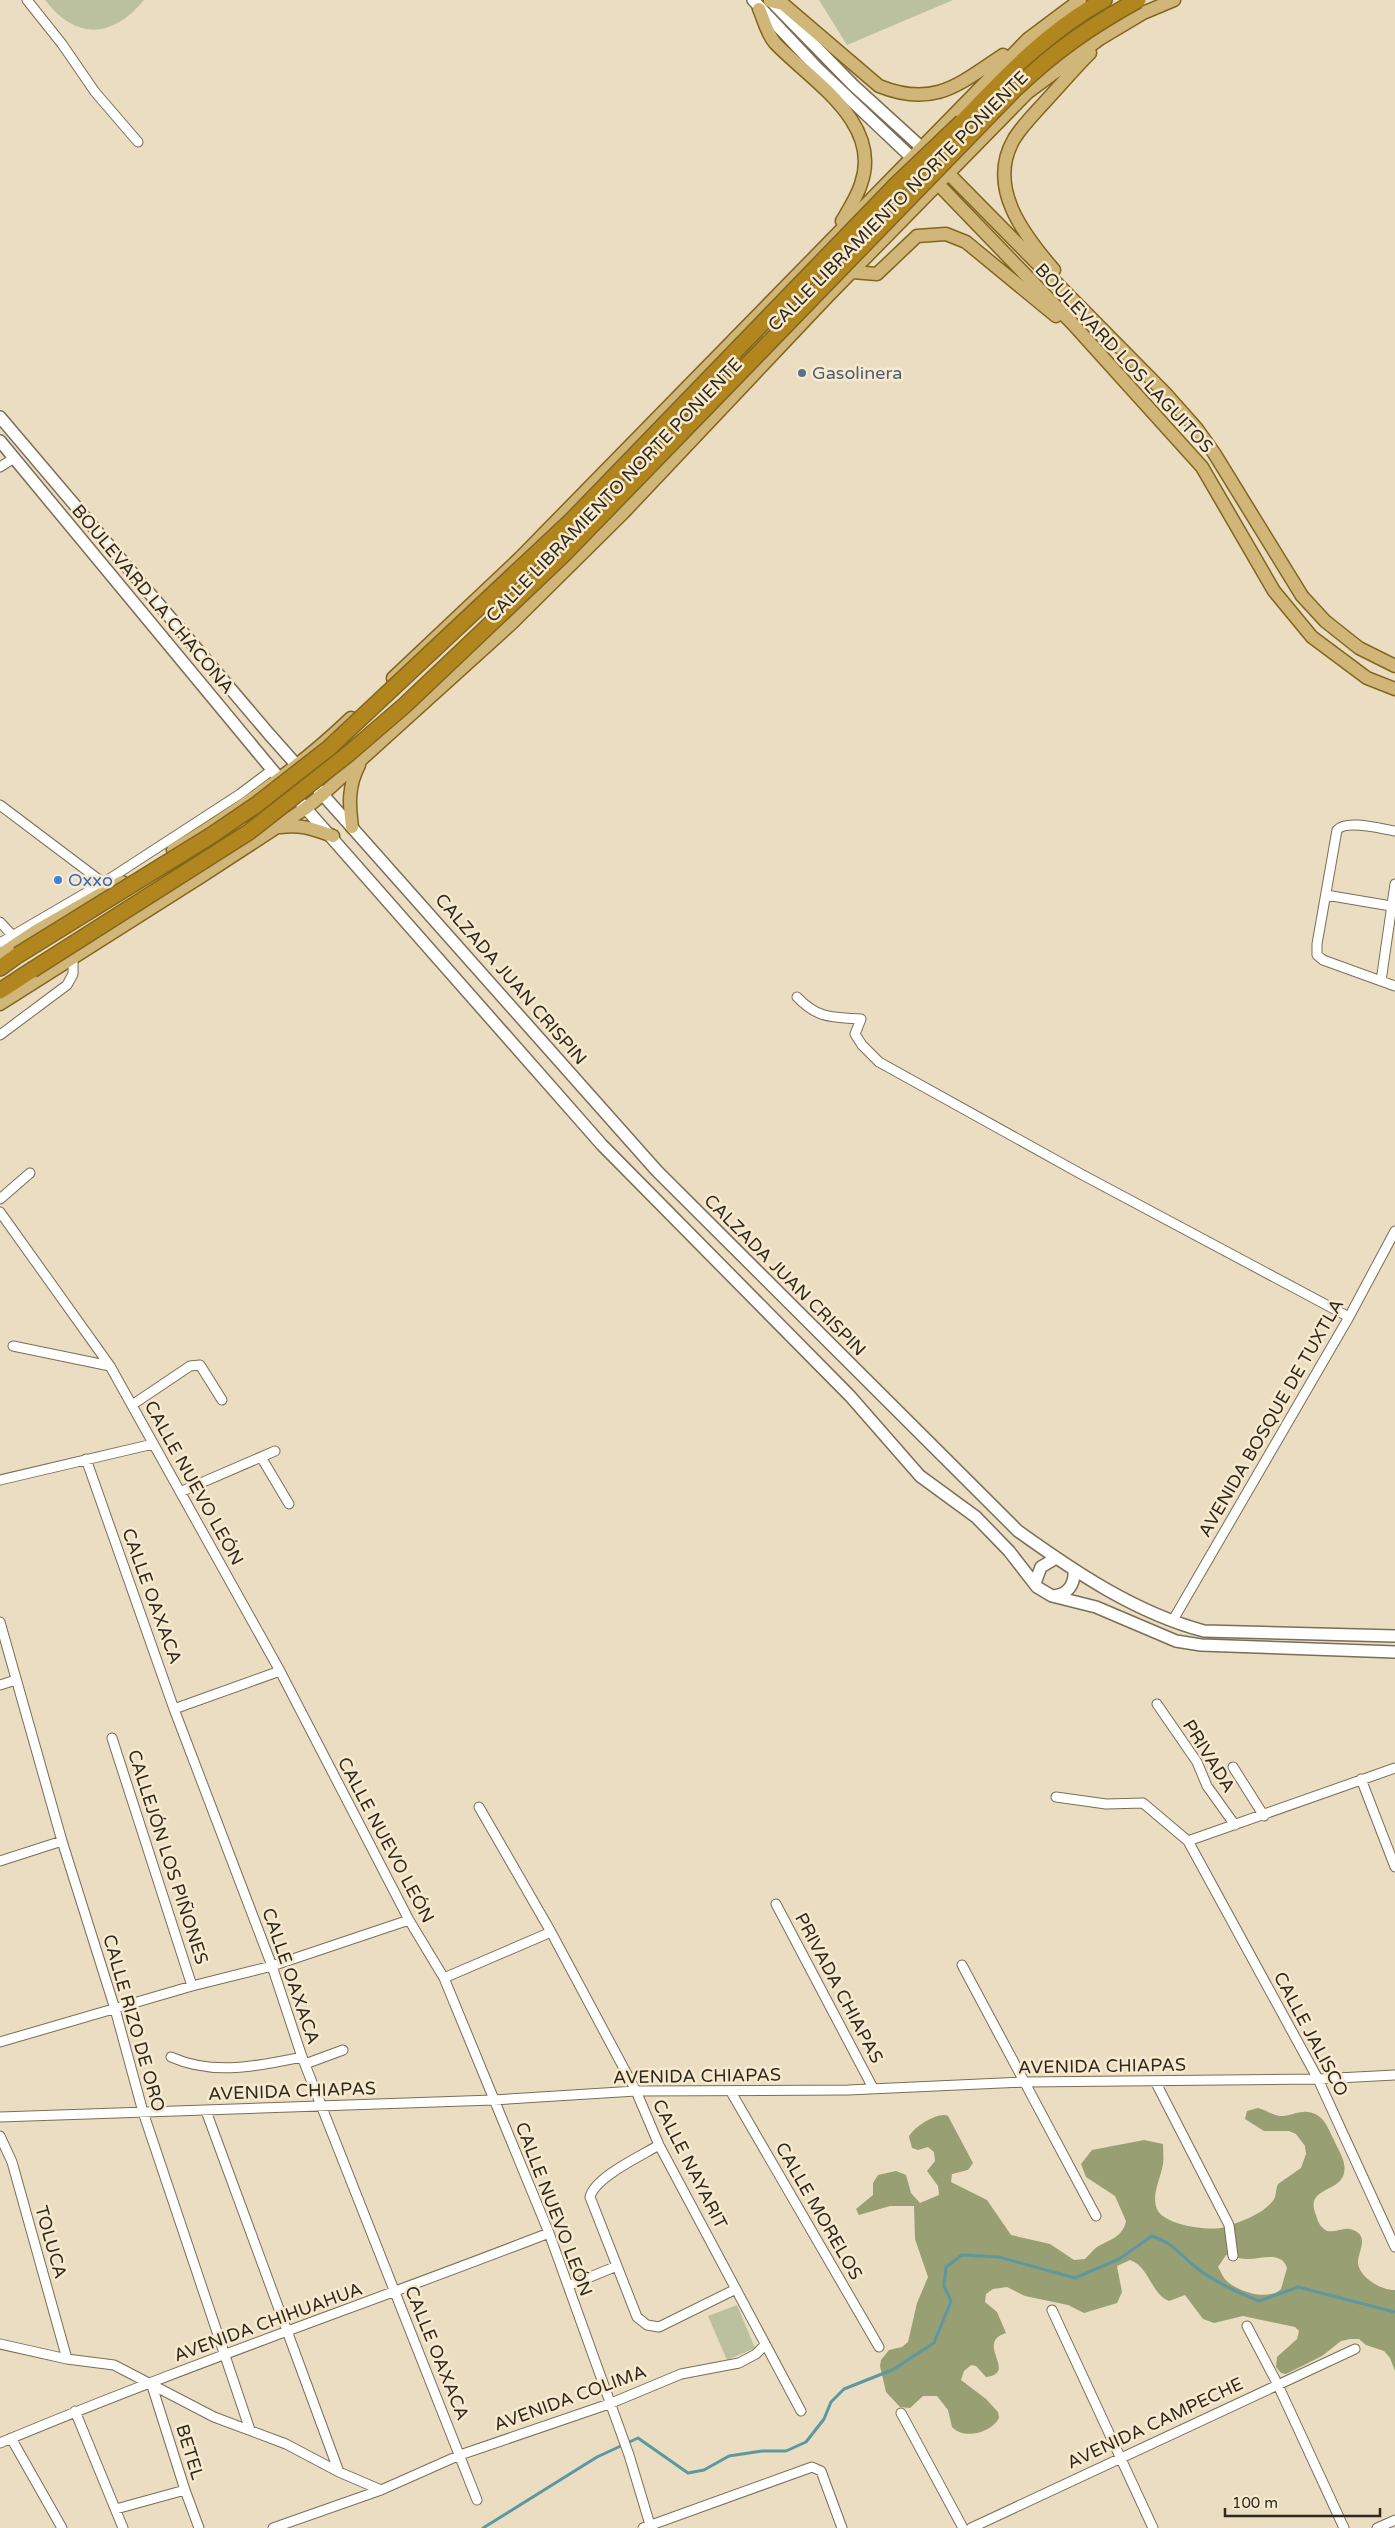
<svg xmlns="http://www.w3.org/2000/svg" width="1395" height="2528" font-family="'Varela Round',sans-serif">
	<style>
		.green { fill: #bac19c }
		.forest { fill: #979f73; fill-rule: evenodd }
		.lines { fill: none; stroke-linecap: round; stroke-linejoin: round }
		.stream { stroke: #5d98a1; stroke-width: 3 }
		.street-casing { stroke: #7b6e56; stroke-width: 11 }
		.secondary-casing { stroke: #7b6e56; stroke-width: 14 }
		.primary-casing { stroke: #83651e; stroke-width: 15 }
		.highway-casing { stroke: #83651e; stroke-width: 18 }
		.street { stroke: #fff; stroke-width: 9 }
		.secondary { stroke: #fff; stroke-width: 11 }
		.primary { stroke: #d0b678; stroke-width: 12 }
		.highway { stroke: #b1861e; stroke-width: 15 }
		.highway-bridge-casing { stroke: #83651e; stroke-width: 18; stroke-linecap: butt }
		.highway-bridge { stroke: #b1861e; stroke-width: 15 }
		.service-dot { fill: #5c6f8a; stroke: #f8eacf; stroke-width: 2 }
		.shop-dot { fill: #3f7fe0; stroke: #f8eacf; stroke-width: 2 }
		.labels { text-anchor: middle; dominant-baseline: central; stroke-width: 5; stroke-linejoin: round; paint-order: stroke }
		.street-label { font-size: 18px; fill: #2e291e; stroke: #f8eacf }
		.service-label { font-size: 18px; fill: #4e5e75; stroke: #f8eacf; text-anchor: start }
		.shop-label { font-size: 18px; fill: #366cbe; stroke: #f8eacf; text-anchor: start }
	</style>
	<rect width="100%" height="100%" fill="#ebddc2"/>
	<path class="green" d="M45,0H144C113,38 76,41 45,0Z
		M819,0H953L847,45Z
		M737,2305L755,2348L727,2360L708,2316Z"/>
	<path class="forest" d="M1258,2108C1266,2110 1272,2115 1280,2116C1294,2116 1303,2107 1317,2115C1326,2120 1329,2131 1334,2140C1338,2150 1347,2162 1344,2173C1340,2193 1304,2187 1316,2215C1318,2222 1320,2227 1327,2231C1336,2233 1345,2226 1353,2230C1369,2236 1359,2250 1358,2261C1357,2276 1382,2291 1395,2290V2371L1390,2358L1384,2351L1366,2345L1359,2339H1350L1341,2341L1322,2356L1286,2374L1281,2373L1276,2367L1277,2357L1297,2339L1299,2331L1295,2327L1243,2316L1214,2323L1203,2319L1185,2295L1169,2301C1151,2294 1149,2266 1130,2260L1117,2266L1122,2292L1117,2303L1084,2313L1068,2305L1025,2296L1007,2287L993,2289L986,2294L985,2302L997,2312L1006,2333C974,2343 1019,2373 986,2377L976,2366L971,2365L964,2371L961,2380L986,2399L998,2412L999,2418C991,2433 964,2440 952,2427L948,2410L937,2396H923L910,2408L900,2407L886,2392L880,2366L881,2360L889,2350L902,2347L908,2342L917,2303L928,2277L915,2239L914,2206H890L859,2215L856,2209L873,2195V2183L878,2175L896,2171L906,2175L911,2193L920,2203L939,2195L938,2186L927,2171L935,2161L934,2152L928,2147L918,2150L912,2148L909,2137C912,2128 939,2111 948,2116L973,2163L968,2170L952,2174L951,2182L987,2200L1011,2235L1050,2244L1074,2260L1085,2259C1089,2255 1093,2250 1097,2247C1109,2240 1123,2237 1126,2221L1115,2196L1086,2177L1081,2164L1092,2150L1144,2140L1163,2144C1163,2151 1164,2158 1163,2164C1161,2178 1151,2194 1157,2209C1163,2225 1210,2232 1225,2227C1240,2222 1261,2215 1272,2202C1277,2197 1275,2190 1278,2184L1301,2168L1306,2154L1305,2146L1296,2134L1289,2131H1264L1245,2119L1247,2111ZM1226,2255C1233,2256 1240,2259 1246,2259C1260,2260 1281,2250 1287,2268L1281,2289C1268,2302 1234,2291 1224,2278C1222,2275 1220,2270 1218,2267Z"/>
	<g class="lines">
		<path class="stream" d="M483,2528L597,2457L638,2438L688,2473L704,2470L729,2456L762,2451H786L806,2442L824,2419L831,2402L844,2389L892,2370L934,2343L951,2301L944,2286L946,2267L962,2255L999,2257L1075,2278L1119,2259L1152,2236C1176,2245 1175,2250 1193,2265C1212,2281 1236,2292 1259,2301L1298,2287L1395,2312"/>
		<g class="street-casing">
			<path id="street" d="M27,0L62,44L95,92L138,142
				M0,467L14,458
				M0,805L106,885
				M1395,831C1382,829 1346,819 1337,830L1317,944V955L1323,960L1395,986
				M1326,895L1391,906
				M0,922L12,935
				M0,943L103,883L240,794L272,770
				M1381,981L1395,884
				M797,997C818,1019 832,1017 861,1019L855,1034L862,1045L879,1062L1081,1174L1349,1317
				M0,1035L67,985L73,974V958
				M0,1199L30,1173
				M0,1212L110,1366L280,1671L409,1920L444,1978L549,2233L629,2455L651,2528
				M13,1346L110,1366
				M132,1405L190,1366L200,1365L222,1400
				M261,1457L289,1504
				M86,1459L174,1709L272,1966L302,2057L477,2500
				M0,1480L153,1444
				M180,1492L275,1451
				M1173,1620L1349,1317L1395,1231
				M0,1622L62,1841L115,2009L143,2112L250,2430
				M0,1685L16,1680
				M1157,1704L1197,1762L1207,1786L1235,1825
				M174,1709L280,1671
				M112,1738L192,1986
				M1233,1767L1264,1816
				M1361,1779L1395,1867
				M1056,1797L1106,1804L1143,1803L1188,1841L1318,2079L1395,2247
				M479,1807L551,1932L636,2091L659,2145L801,2411
				M1188,1841L1395,1768
				M0,1861L62,1841
				M776,1904L873,2088
				M962,1965L1096,2216
				M444,1978L551,1932
				M0,2042L192,1986L272,1966L409,1920
				M171,2057C213,2076 259,2066 302,2057
				M305,2064L343,2050
				M1155,2081L1229,2225L1233,2256
				M731,2092L879,2347
				M206,2111L339,2472
				M0,2117L493,2100L636,2091L848,2090L1026,2082L1318,2079L1395,2075
				M0,2136L12,2162L67,2359
				M659,2145C641,2156 595,2177 590,2197L637,2317L647,2325L659,2327L736,2289
				M568,2286L617,2266
				M1052,2310L1153,2528
				M1247,2326L1277,2383L1344,2528
				M0,2344L67,2359L114,2365L214,2417L286,2444L339,2472L381,2490
				M152,2386L185,2490L199,2528
				M75,2411L123,2528
				M901,2413L963,2528
				M11,2438L62,2528
				M0,2443C181,2367 366,2304 549,2233
				M116,2509L185,2490
				M273,2528L381,2490L460,2455L609,2404L681,2374L739,2363L756,2354L765,2345
				M643,2528L812,2467L821,2471L842,2528
				M971,2528L1355,2349
				M1377,2528L1395,2520"/>
		</g>
		<g class="secondary-casing">
			<path id="secondary" d="M753,0L818,69L911,157
				M770,0L853,85L921,147
				M0,417L269,734L657,1171L1018,1531C1075,1572 1136,1613 1204,1631L1395,1636
				M0,441L279,778L602,1145L850,1396L920,1476L976,1517L1009,1551L1037,1587L1052,1596L1096,1607L1176,1641L1201,1645L1395,1652
				M1035,1583L1041,1567L1056,1558
				M1053,1596C1068,1595 1075,1584 1074,1570"/>
		</g>
		<g class="primary-casing">
			<path id="primary" d="M770,1L783,4L879,86C934,108 958,85 1003,55
				M759,9C764,20 767,34 775,43C810,80 883,122 861,184C857,197 849,209 842,221
				M913,158L1072,323L1202,467L1274,591L1312,637L1367,678L1395,689
				M942,167L1165,393L1197,429L1214,453L1302,596L1325,621L1359,648L1395,666
				M1054,270C1024,235 986,187 1014,139C1022,126 1033,115 1043,104C1059,87 1074,69 1090,53
				M852,272L877,274L917,236L946,234L966,242L1056,316
				M393,678L520,558L1028,39L1080,0
				M280,827C301,824 313,829 333,836
				M352,827C349,804 348,786 359,765
				M173,850C236,812 298,769 351,718
				M0,955L36,931L122,882
				M0,1004L202,876L306,808L323,794L512,623L623,513L828,296L1027,93L1101,38L1143,13L1174,0"/>
		</g>
		<g class="highway-casing">
			<path id="highway" d="M962,122C1006,76 1048,31 1104,0
				M0,968L18,955
				M0,991L32,970"/>
		</g>
		<use href="#street" class="street"/>
		<use href="#secondary" class="secondary"/>
		<use href="#primary" class="primary"/>
		<use href="#highway" class="highway"/>
		<g class="highway-bridge-casing">
			<path id="highway-bridge" d="M18,955L212,835L256,805L329,748L572,520L896,185L962,122
				M32,970L249,832L347,755L405,705L563,555L1015,89C1055,51 1089,27 1138,0"/>
		</g>
		<use href="#highway-bridge" class="highway-bridge"/>
	</g>
	<circle class="service-dot" cx="802" cy="373" r="5"/>
	<circle class="shop-dot" cx="58" cy="880" r="5"/>
	<g class="labels">
		<g class="street-label">
			<text transform="translate(898 201) rotate(-45)">CALLE LIBRAMIENTO NORTE PONIENTE</text>
			<text transform="translate(1124 358) rotate(47)">BOULEVARD LOS LAGUITOS</text>
			<text transform="translate(614 490) rotate(-46)">CALLE LIBRAMIENTO NORTE PONIENTE</text>
			<text transform="translate(153 599) rotate(50)">BOULEVARD LA CHACONA</text>
			<text transform="translate(511 979) rotate(49)">CALZADA JUAN CRISPIN</text>
			<text transform="translate(785 1275) rotate(45)">CALZADA JUAN CRISPIN</text>
			<text transform="translate(1271 1418) rotate(-60)">AVENIDA BOSQUE DE TUXTLA</text>
			<text transform="translate(194 1483) rotate(61)">CALLE NUEVO LEÓN</text>
			<text transform="translate(152 1596) rotate(70)">CALLE OAXACA</text>
			<text transform="translate(1209 1756) rotate(58)">PRIVADA</text>
			<text transform="translate(386 1840) rotate(62)">CALLE NUEVO LEÓN</text>
			<text transform="translate(168 1857) rotate(72)">CALLEJÓN LOS PIÑONES</text>
			<text transform="translate(291 1976) rotate(71)">CALLE OAXACA</text>
			<text transform="translate(839 1988) rotate(62)">PRIVADA CHIAPAS</text>
			<text transform="translate(134 2023) rotate(74)">CALLE RIZO DE ORO</text>
			<text transform="translate(1311 2034) rotate(62)">CALLE JALISCO</text>
			<text transform="translate(1102 2066) rotate(-1)">AVENIDA CHIAPAS</text>
			<text transform="translate(697 2076) rotate(-1)">AVENIDA CHIAPAS</text>
			<text transform="translate(292 2091) rotate(-2)">AVENIDA CHIAPAS</text>
			<text transform="translate(690 2164) rotate(63)">CALLE NAYARIT</text>
			<text transform="translate(554 2209) rotate(69)">CALLE NUEVO LEÓN</text>
			<text transform="translate(819 2211) rotate(60)">CALLE MORELOS</text>
			<text transform="translate(51 2242) rotate(74)">TOLUCA</text>
			<text transform="translate(268 2322) rotate(-20)">AVENIDA CHIHUAHUA</text>
			<text transform="translate(437 2353) rotate(68)">CALLE OAXACA</text>
			<text transform="translate(570 2398) rotate(-20)">AVENIDA COLIMA</text>
			<text transform="translate(1155 2423) rotate(-25)">AVENIDA CAMPECHE</text>
			<text transform="translate(190 2452) rotate(73)">BETEL</text>
		</g>
		<g class="service-label">
			<text x="812" y="373">Gasolinera</text>
		</g>
		<g class="shop-label">
			<text x="68" y="880">Oxxo</text>
		</g>
	</g>
	<path d="M1225 2508v8h155v-8" fill="none" stroke="#2e291e" stroke-width="2.5"/>
	<text x="1232" y="2508" font-size="15" fill="#2e291e" stroke="#f8eacf" stroke-width="4" paint-order="stroke">100 m</text>
</svg>
